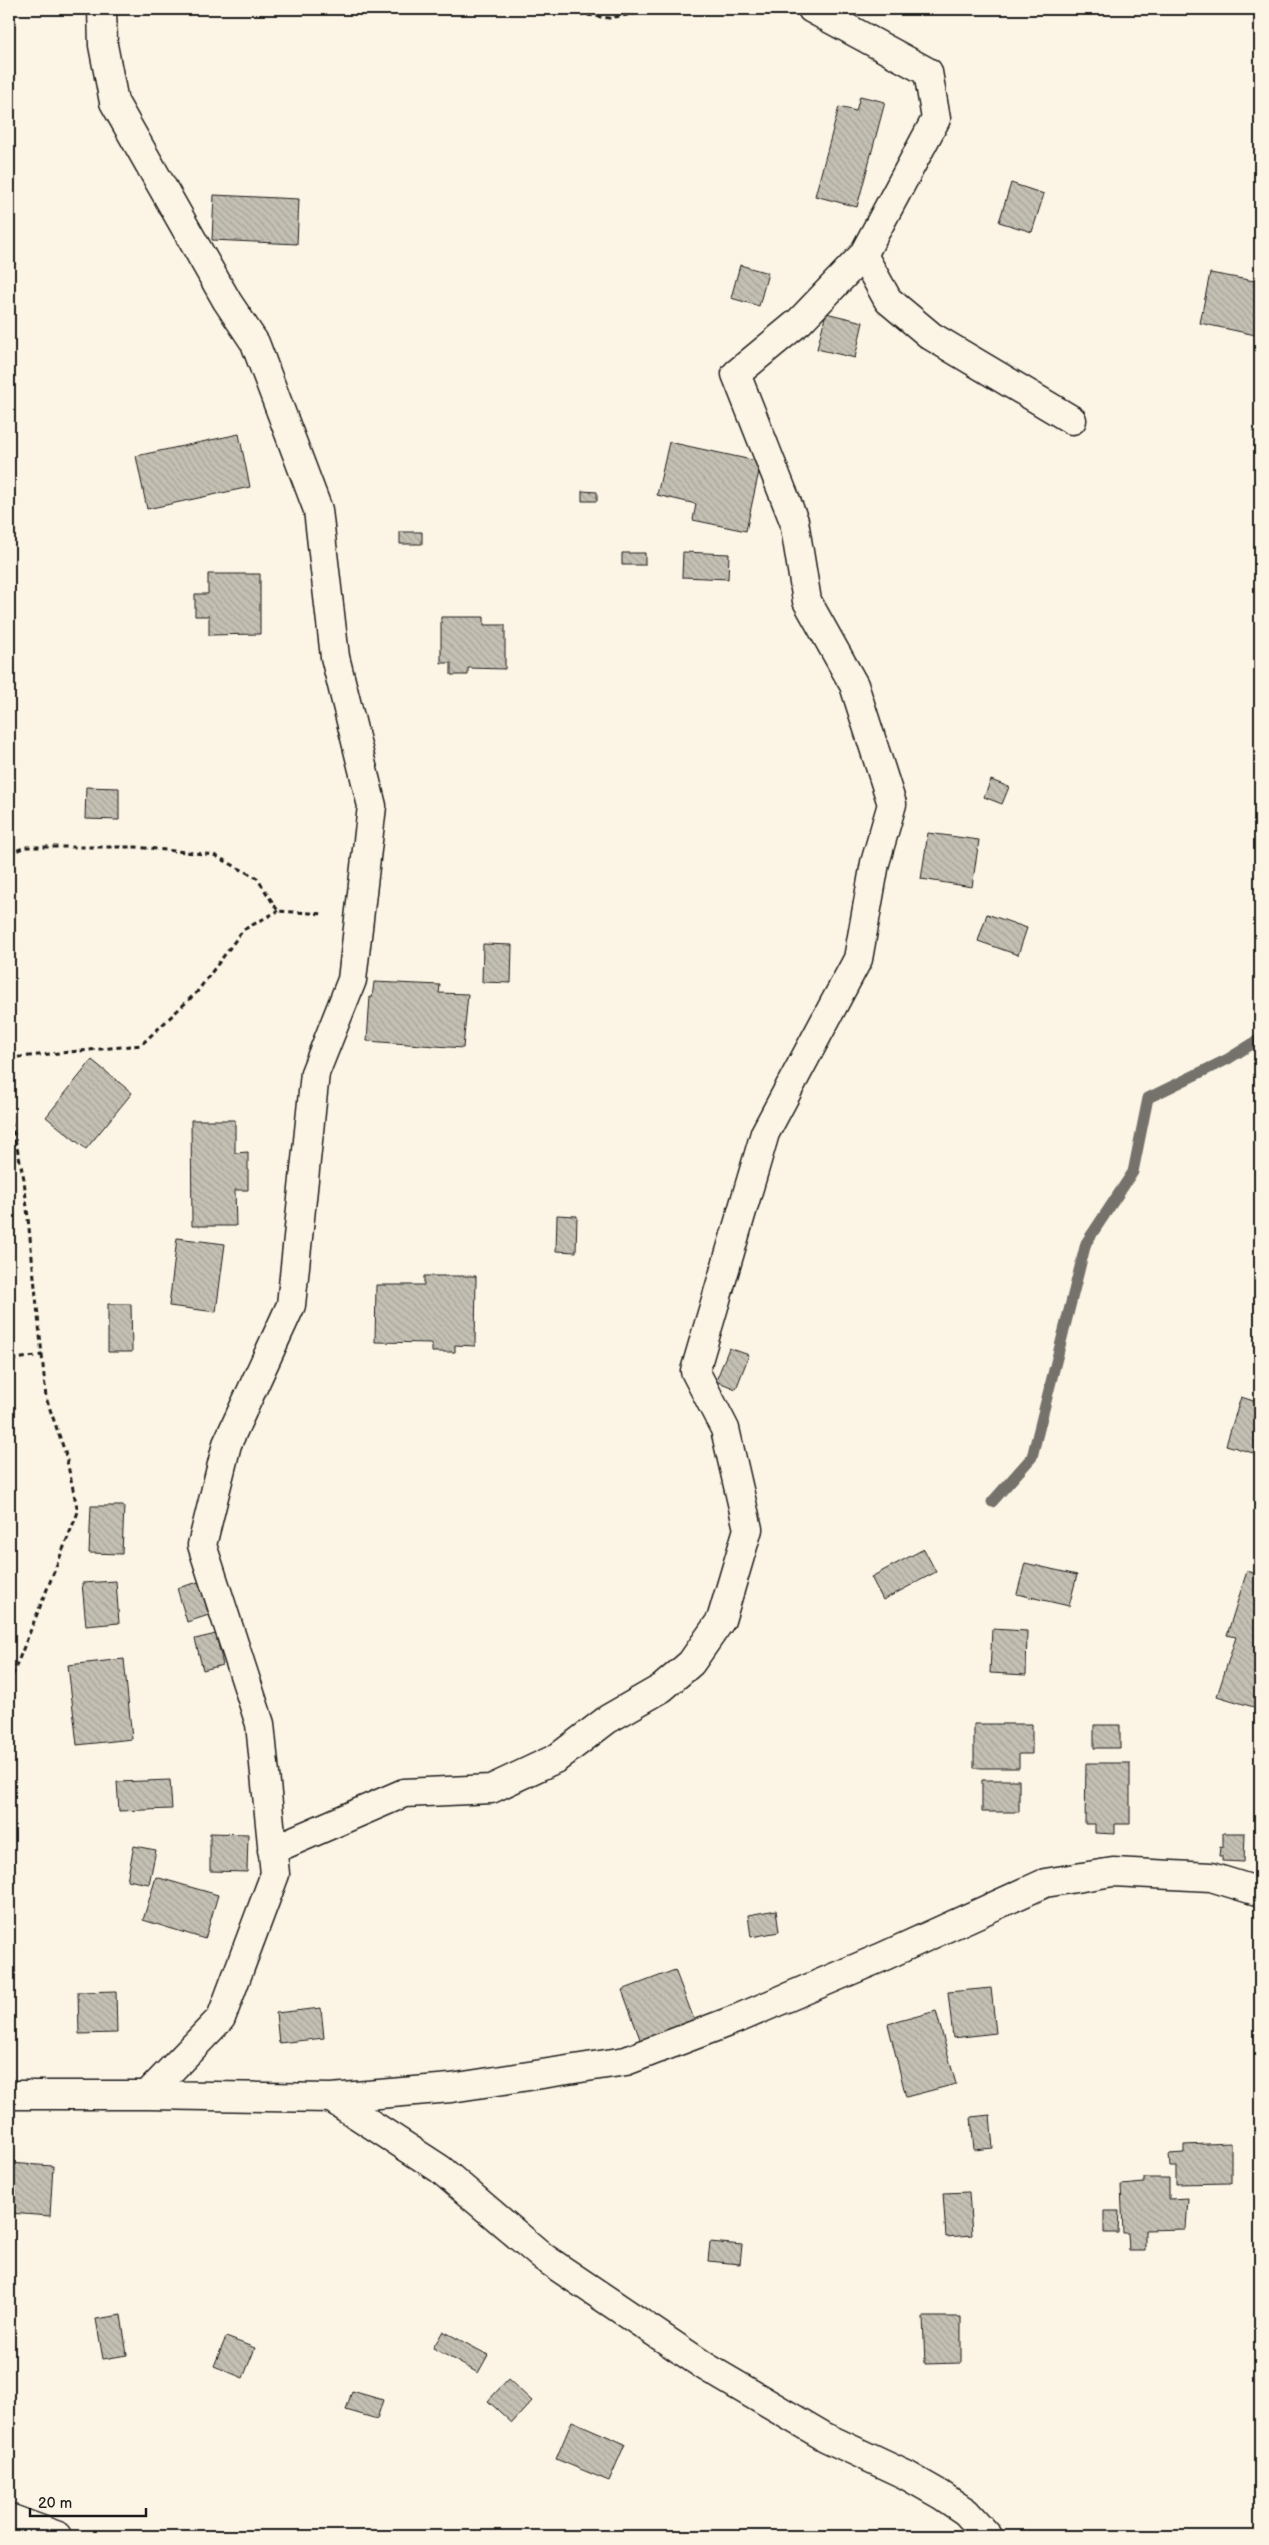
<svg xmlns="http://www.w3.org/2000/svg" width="1269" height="2545" font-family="'Balsamiq Sans',sans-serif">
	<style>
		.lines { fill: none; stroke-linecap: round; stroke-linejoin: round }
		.stream { stroke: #75726c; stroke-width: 11 }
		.building { fill: url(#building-back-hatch); stroke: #1c1c1c }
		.street-casing { stroke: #1c1c1c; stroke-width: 31 }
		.path { stroke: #1c1c1c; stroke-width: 3; stroke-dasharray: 5 4; stroke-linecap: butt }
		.street { stroke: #fcf5e5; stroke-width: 28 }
	</style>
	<defs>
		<pattern id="building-back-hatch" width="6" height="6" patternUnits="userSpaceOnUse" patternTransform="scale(1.25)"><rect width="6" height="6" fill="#c4c0b3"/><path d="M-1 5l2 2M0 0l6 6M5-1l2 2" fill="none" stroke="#a8a499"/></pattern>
	</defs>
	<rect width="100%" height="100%" fill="#fcf5e5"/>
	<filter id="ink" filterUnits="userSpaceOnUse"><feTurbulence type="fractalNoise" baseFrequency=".02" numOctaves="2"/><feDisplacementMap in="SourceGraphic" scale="10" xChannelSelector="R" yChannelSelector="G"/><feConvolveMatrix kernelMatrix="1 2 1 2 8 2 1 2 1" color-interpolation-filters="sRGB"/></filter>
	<g filter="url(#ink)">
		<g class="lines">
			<path class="stream" d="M992,1502L1032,1457L1086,1243L1133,1172L1148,1098L1228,1059L1260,1039"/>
		</g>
		<path class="building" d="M860,96L885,102L857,207L815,196L839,107L856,111Z
			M1011,183L1044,194L1032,232L999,222Z
			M214,195L299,199L297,244L212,240Z
			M740,265L768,273L759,306L731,298Z
			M1210,273L1260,282V336L1200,323Z
			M826,313L863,322L855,358L817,349Z
			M239,434L250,487L147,509L136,456Z
			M669,442L761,462L746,531L693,520L696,504L657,495Z
			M582,491L597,492V501H582Z
			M400,532H422V544H400Z
			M683,552L729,554L728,579L682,577Z
			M622,553H645V565H622Z
			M208,574H260V634L209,635V616H195V594H208Z
			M441,617H484V625H505V669L468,668V675H451V663H441Z
			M991,780L1009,787L1002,804L984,797Z
			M86,787L119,788V820L85,819Z
			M928,833L979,840L972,887L921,879Z
			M987,914L1027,928L1018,955L978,941Z
			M483,944L512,945L511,983L482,982Z
			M374,982L440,985L439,993L468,994L463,1048L367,1041L370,997L372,998Z
			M92,1060L132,1093L86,1149L46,1117Z
			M191,1120H235V1153L248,1152V1190H235L236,1226H192Z
			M557,1215L577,1216L576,1252L556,1251Z
			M177,1238L225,1244L216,1312L169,1306Z
			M424,1276H476L475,1346L455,1345V1352H432V1343L375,1342L376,1285H424Z
			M108,1304H131L132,1352H108Z
			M729,1348L749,1355L736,1389L716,1381Z
			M1241,1397L1260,1403V1455L1226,1445Z
			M91,1506H124L122,1554L89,1553Z
			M924,1549L936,1572L883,1600L871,1577Z
			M1025,1563L1077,1575L1069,1606L1017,1594Z
			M1247,1571L1260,1575V1709L1217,1696L1236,1637L1227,1635Z
			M116,1581L119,1623L86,1626L82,1583Z
			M199,1582L209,1615L187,1622L177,1588Z
			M992,1629L1027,1631L1026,1675L990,1673Z
			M216,1634L223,1665L203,1670L195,1639Z
			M124,1659L132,1739L77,1745L68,1665Z
			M974,1724H1032V1754H1019V1768H974Z
			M1094,1725H1120V1748H1094Z
			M1086,1763H1130V1824H1115V1834L1095,1833V1824H1085Z
			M170,1780L172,1809L119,1811L117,1782Z
			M982,1780H1019V1812H982Z
			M210,1833L248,1834L247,1872L210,1871Z
			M1223,1833H1245L1244,1862L1222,1861V1856H1219L1220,1847L1223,1848Z
			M134,1846L156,1850L149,1884L127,1880Z
			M156,1877L218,1895L205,1939L143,1920Z
			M776,1910L779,1932L751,1937L748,1915Z
			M675,1970L697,2027L643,2047L622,1990Z
			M991,1988L996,2033L953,2038L948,1992Z
			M116,1991L117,2033L79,2034L78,1992Z
			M321,2008L324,2038L279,2043L276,2013Z
			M936,2011L956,2084L906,2097L888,2024Z
			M990,2115L993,2148L974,2150L971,2117Z
			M1231,2143V2183L1176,2184V2167H1170L1169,2154L1184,2153V2145Z
			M9,2163L53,2166L50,2216L9,2213Z
			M1144,2178H1169V2199L1188,2198L1186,2229L1145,2230V2251H1129L1128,2233H1123L1121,2185L1144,2183Z
			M969,2192L972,2235L946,2237L943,2193Z
			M1104,2211H1119L1118,2233H1104Z
			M710,2242L742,2245L740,2264L708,2261Z
			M121,2315L127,2355L103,2359L96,2319Z
			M923,2317H961V2363L925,2364Z
			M443,2331L488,2355L478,2373L433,2348Z
			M226,2337L255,2348L243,2378L214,2366Z
			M508,2379L532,2401L512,2423L488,2401Z
			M352,2391L383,2400L377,2419L346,2410Z
			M572,2421L625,2444L609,2481L556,2459Z"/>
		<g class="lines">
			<g class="street-casing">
				<path id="street" d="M102,9L103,45L114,102L227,301L255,343L318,510L335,657L372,806L352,980L315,1073L291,1305L227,1444L202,1545L260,1724L275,1874L221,2018L147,2095
					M812,9L928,72L936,119L863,255L888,300L931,336L1072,420
					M272,1850L404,1793L491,1789L557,1758L608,1719L662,1688L691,1663L721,1620L748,1529L725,1429L695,1371L765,1133L858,959L875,863L892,804L854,685L807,601L794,521L736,374L800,321L863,255
					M9,2095H147L331,2098L451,2088L626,2061L739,2018L880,1958L1045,1883L1113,1872L1211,1877L1260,1892
					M331,2098L440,2169L543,2257L706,2367L825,2437L906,2475L941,2495L966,2512L988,2536
					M9,2518L58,2536"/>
			</g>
			<path class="path" d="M543,9L609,18L664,9
				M9,854L25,847H136L214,855L257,878L278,911L325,914
				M9,1058L141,1045L197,992L243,930L278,911
				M9,1113L24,1179L42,1355L9,1360
				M9,1684L78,1512L65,1452L46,1398L42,1355"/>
			<use href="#street" class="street"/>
		</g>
	</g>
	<rect width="1269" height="2545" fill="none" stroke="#fcf5e5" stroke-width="30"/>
	<rect x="15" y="15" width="1239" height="2515" fill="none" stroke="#1c1c1c" stroke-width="2" filter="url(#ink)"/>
	<path d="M30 2508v8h116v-8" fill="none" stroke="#1c1c1c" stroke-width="2.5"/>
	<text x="38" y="2508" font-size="15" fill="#1c1c1c" stroke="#fcf5e5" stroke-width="4" paint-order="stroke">20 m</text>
</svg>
